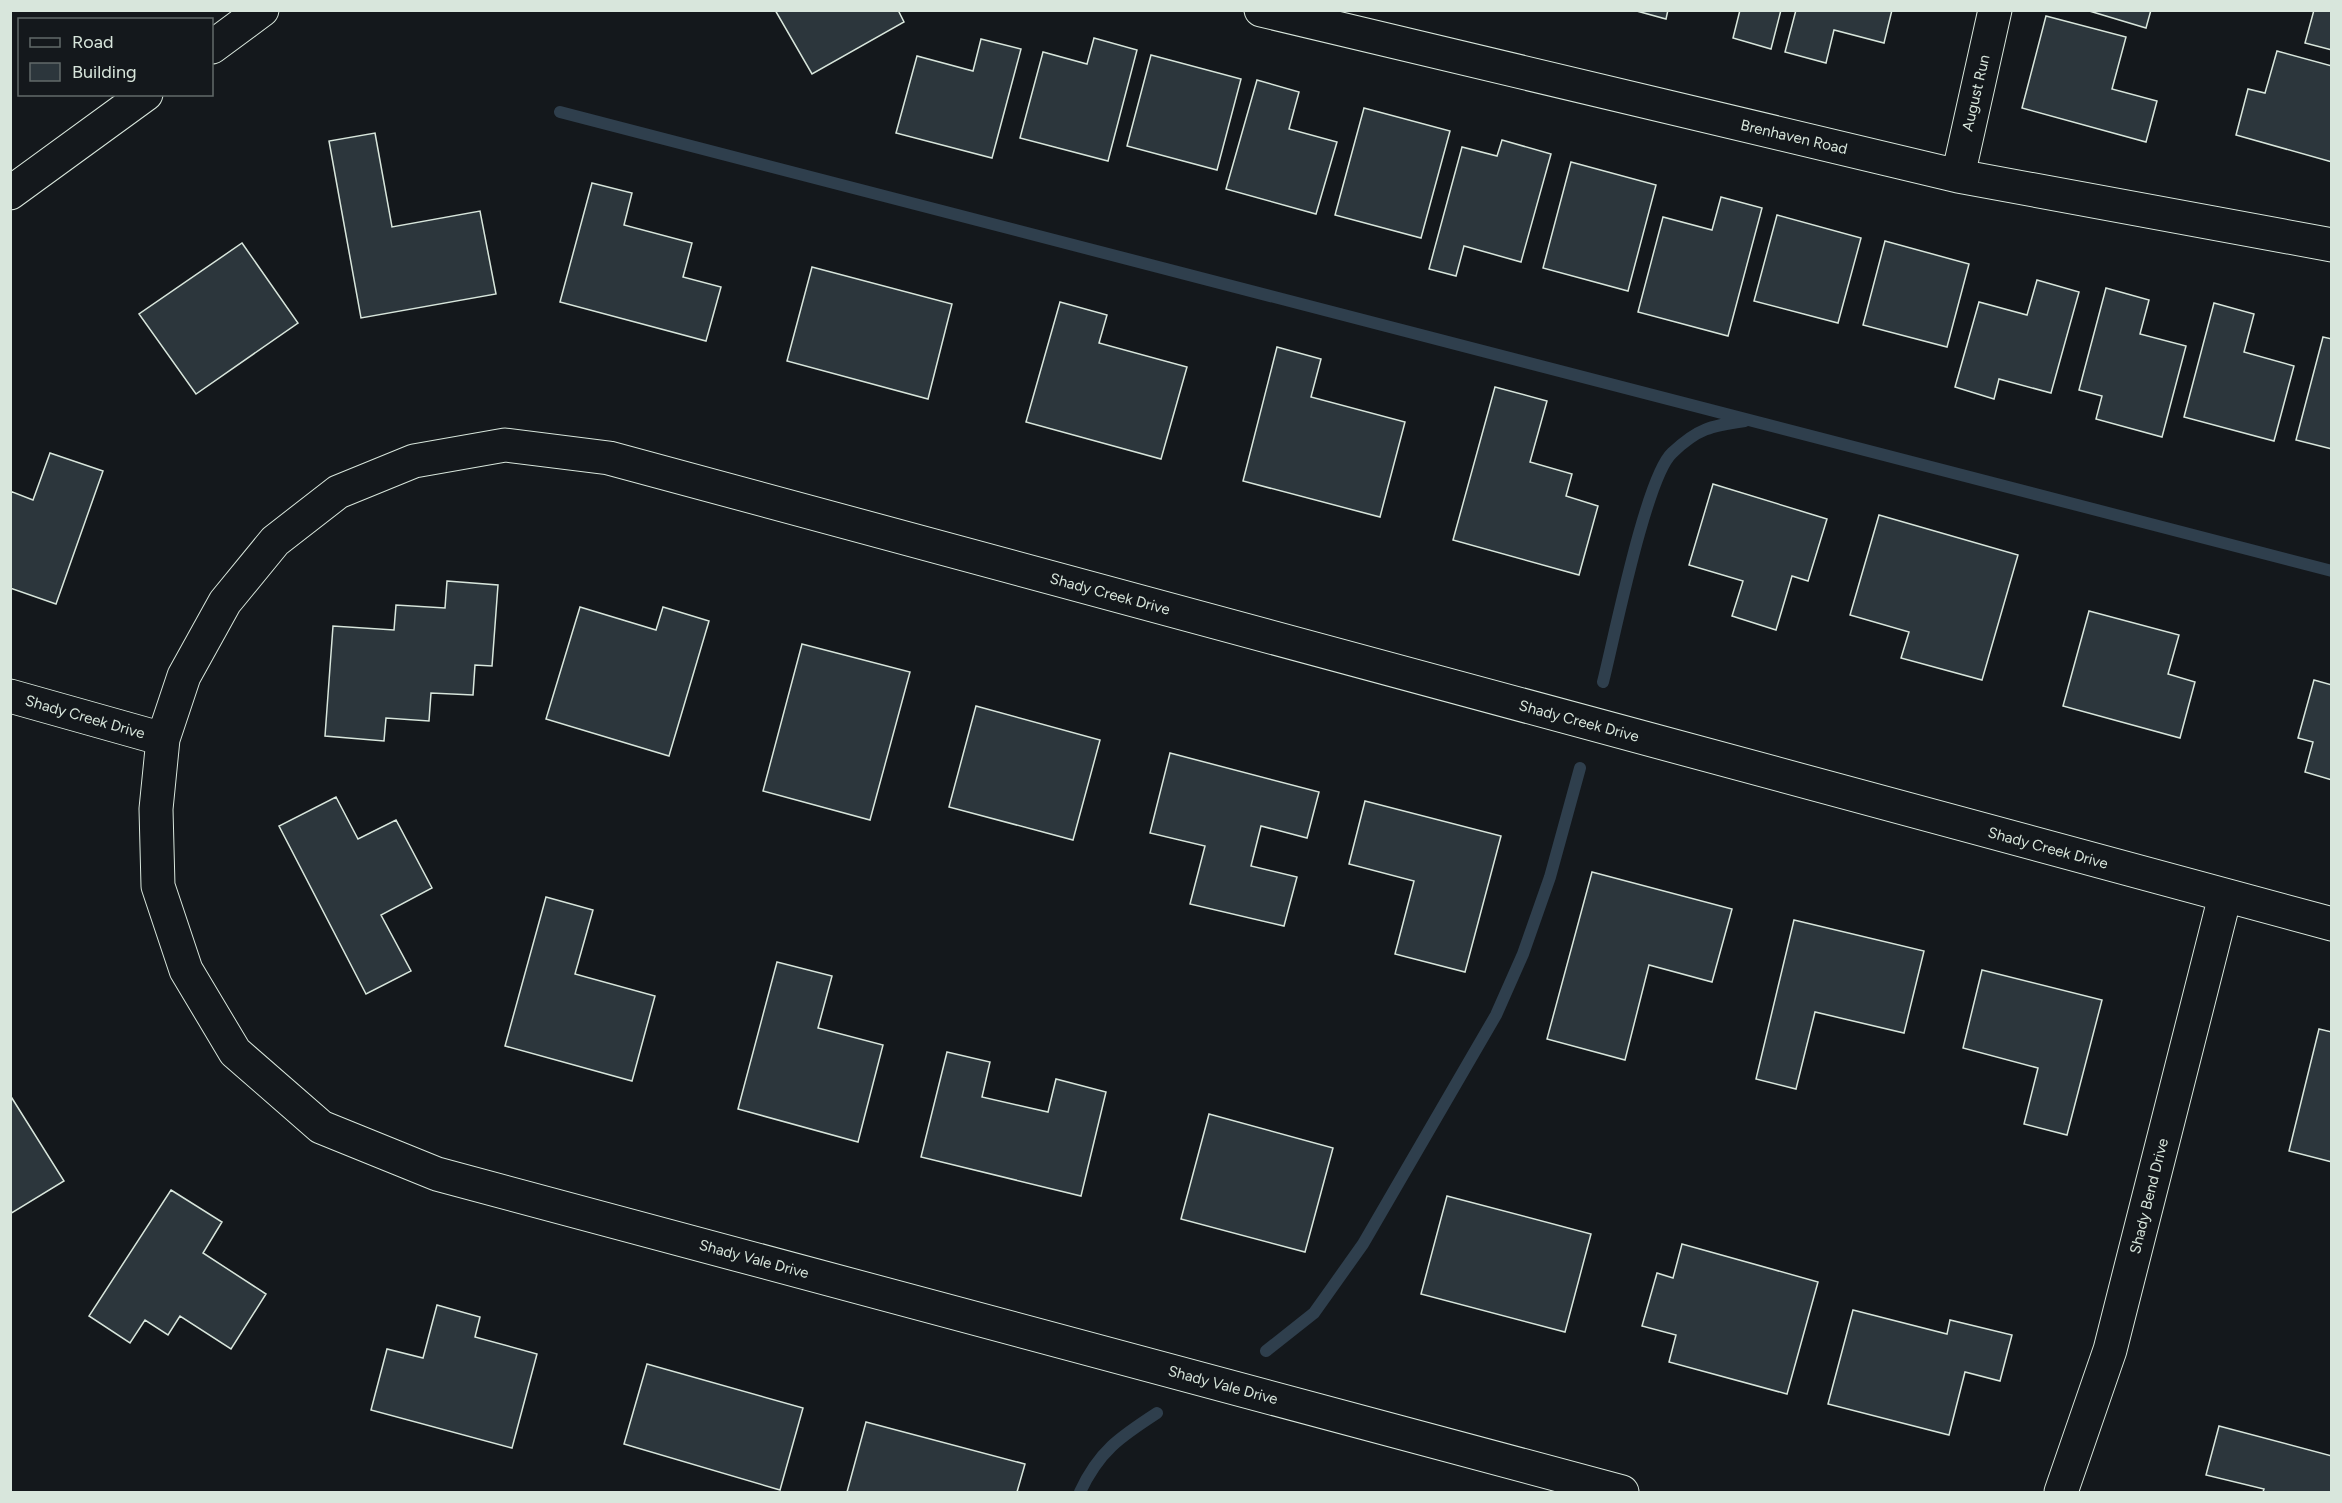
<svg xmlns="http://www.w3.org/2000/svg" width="2342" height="1503" font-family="Figtree,sans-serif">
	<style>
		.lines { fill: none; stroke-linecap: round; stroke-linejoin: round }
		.stream { stroke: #2f3f4d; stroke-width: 12 }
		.building { fill: #2c363c; stroke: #d8e6dc; stroke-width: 1.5 }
		.minor-casing { stroke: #d8e6dc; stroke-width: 35 }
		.secondary-casing { stroke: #d8e6dc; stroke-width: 35 }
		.minor { stroke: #14181c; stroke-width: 33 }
		.secondary { stroke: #14181c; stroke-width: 33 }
		.labels { text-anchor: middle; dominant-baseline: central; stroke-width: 4.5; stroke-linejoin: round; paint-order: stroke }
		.street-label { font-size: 15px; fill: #d8e6dc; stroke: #14181c }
	</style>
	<rect width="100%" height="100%" fill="#14181c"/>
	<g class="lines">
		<path class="stream" d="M560,112L2332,571
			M1603,682C1614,639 1646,477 1672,453C1698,428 1711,426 1745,421
			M1266,1351L1314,1313L1363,1244L1496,1015L1523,954L1550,877L1580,768
			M1080,1492C1099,1451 1120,1437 1157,1413"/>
	</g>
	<path class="building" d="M775,10H898L904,22L812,74Z
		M1633,10H1668L1666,19Z
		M1740,10H1781L1771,49L1733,38Z
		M1796,10H1892L1884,43L1834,30L1826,63L1785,52Z
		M2086,10H2151L2146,28Z
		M2314,10H2332V50L2305,43Z
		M2046,16L2126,37L2112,89L2157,101L2146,142L2022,108Z
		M1094,38L1137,50L1108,161L1020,138L1043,52L1087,64Z
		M981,39L1021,49L992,158L896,133L917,56L973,71Z
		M2277,51L2332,66V162L2236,135L2248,89L2265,93Z
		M1151,55L1241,79L1217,170L1127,146Z
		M1257,80L1299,92L1289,129L1337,142L1316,214L1226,189Z
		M1364,108L1450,131L1421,238L1335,215Z
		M375,133L392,227L480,211L496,294L361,318L329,141Z
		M1502,140L1551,154L1521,262L1464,246L1456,276L1429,269L1462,147L1497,156Z
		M1571,162L1656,185L1628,291L1543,268Z
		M592,183L632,193L624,225L692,243L683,277L721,287L706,341L560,302Z
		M1721,197L1762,208L1728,336L1638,312L1663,217L1712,230Z
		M1777,215L1861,238L1838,323L1754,301Z
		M1885,241L1969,264L1947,347L1863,325Z
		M242,243L298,323L196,394L139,314Z
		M812,267L952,304L928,399L787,361Z
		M2037,280L2079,292L2051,393L1999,379L1994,399L1955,387L1979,302L2027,315Z
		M2106,288L2149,300L2140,334L2186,346L2162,437L2096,419L2102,396L2079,390Z
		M1060,302L1107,315L1099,343L1187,367L1161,459L1026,422Z
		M2214,303L2254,314L2244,352L2294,366L2274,441L2184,417Z
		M2323,337L2332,339V449L2296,440Z
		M1277,347L1321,359L1311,397L1405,422L1380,517L1243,481Z
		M1495,387L1547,401L1530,462L1572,474L1566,496L1598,506L1579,575L1453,540Z
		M50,453L103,471L56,604L10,588V491L33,500Z
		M1713,484L1827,519L1808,581L1792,576L1776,630L1732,616L1743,581L1689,565Z
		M1879,515L2018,555L1982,680L1901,658L1909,632L1850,615Z
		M447,581L498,585L492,666L475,665L473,695L431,693L429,721L386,718L384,741L325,736L333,626L394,630L396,605L445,608Z
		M580,607L656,630L663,607L709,621L669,756L546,719Z
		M2089,611L2179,635L2168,674L2195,682L2180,738L2063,706Z
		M802,644L910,672L870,820L763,791Z
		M2314,680L2332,685V780L2305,772L2313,742L2298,738Z
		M976,706L1100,740L1073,840L949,807Z
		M1170,753L1319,792L1307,838L1261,826L1251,866L1297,877L1284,926L1190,904L1205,846L1150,833Z
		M336,797L358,839L396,820L432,888L381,915L411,971L366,994L279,826Z
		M1365,801L1501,836L1465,972L1395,954L1414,881L1349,864Z
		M1592,872L1732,909L1712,982L1649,965L1625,1060L1547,1039Z
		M546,897L593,910L575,974L655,996L632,1081L505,1046Z
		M1794,920L1924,951L1904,1033L1815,1012L1796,1089L1756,1079Z
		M777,962L832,976L818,1028L883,1045L858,1142L738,1109Z
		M1982,970L2102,1000L2067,1135L2024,1124L2038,1068L1963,1048Z
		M2319,1029L2332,1032V1162L2289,1151Z
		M947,1052L990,1062L982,1097L1048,1112L1056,1079L1106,1092L1081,1196L921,1157Z
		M10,1095L64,1181L10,1214Z
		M1209,1114L1333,1148L1305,1252L1181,1219Z
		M171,1190L222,1222L203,1253L266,1294L231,1349L180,1316L168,1335L145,1320L130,1343L89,1316Z
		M1447,1196L1591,1234L1565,1332L1421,1294Z
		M1682,1244L1818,1282L1787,1394L1669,1362L1676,1335L1642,1326L1657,1273L1673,1278Z
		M437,1305L480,1317L475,1337L537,1354L512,1448L371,1410L387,1349L423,1358Z
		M1853,1310L1947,1334L1950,1320L2012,1335L2000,1381L1965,1372L1949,1435L1828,1404Z
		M647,1364L803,1408L780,1490L624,1444Z
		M866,1422L1025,1464L1017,1492H847Z
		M2219,1426L2332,1456V1492H2263L2264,1489L2206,1475Z"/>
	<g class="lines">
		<g class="minor-casing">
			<path id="minor" d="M1261,10L1958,176L2332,245
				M1958,176L1995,10
				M10,696L163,739
				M1622,1492L437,1174L321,1127L235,1052L186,970L158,886L156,809L163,739L184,676L225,602L275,541L338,492L414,461L505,445L609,458L2332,924
				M2061,1492L2110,1350L2225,896"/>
		</g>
		<g class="secondary-casing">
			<path id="secondary" d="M212,47L262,10
				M10,193L146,94"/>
		</g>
		<use href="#minor" class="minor"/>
		<use href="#secondary" class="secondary"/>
	</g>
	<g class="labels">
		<g class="street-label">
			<text transform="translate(1976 93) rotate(-77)">August Run</text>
			<text transform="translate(1794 137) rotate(13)">Brenhaven Road</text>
			<text transform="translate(1110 594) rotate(15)">Shady Creek Drive</text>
			<text transform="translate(85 717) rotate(16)">Shady Creek Drive</text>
			<text transform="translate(1579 721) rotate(15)">Shady Creek Drive</text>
			<text transform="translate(2048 848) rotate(15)">Shady Creek Drive</text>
			<text transform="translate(2149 1196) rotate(-76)">Shady Bend Drive</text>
			<text transform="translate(754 1259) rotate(15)">Shady Vale Drive</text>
			<text transform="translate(1223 1385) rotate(15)">Shady Vale Drive</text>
		</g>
	</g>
	<rect width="2342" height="1503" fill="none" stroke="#d8e6dc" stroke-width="24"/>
	<rect x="18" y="18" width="195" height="78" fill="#14181c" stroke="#626a69" stroke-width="1.5"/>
	<rect x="30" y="38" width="30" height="9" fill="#14181c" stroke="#626a69" stroke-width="1.5"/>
	<text x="72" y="48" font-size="18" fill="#d8e6dc">Road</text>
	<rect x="30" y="63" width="30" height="18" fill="#2c363c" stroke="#626a69" stroke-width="1.5"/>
	<text x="72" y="78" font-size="18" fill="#d8e6dc">Building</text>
</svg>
